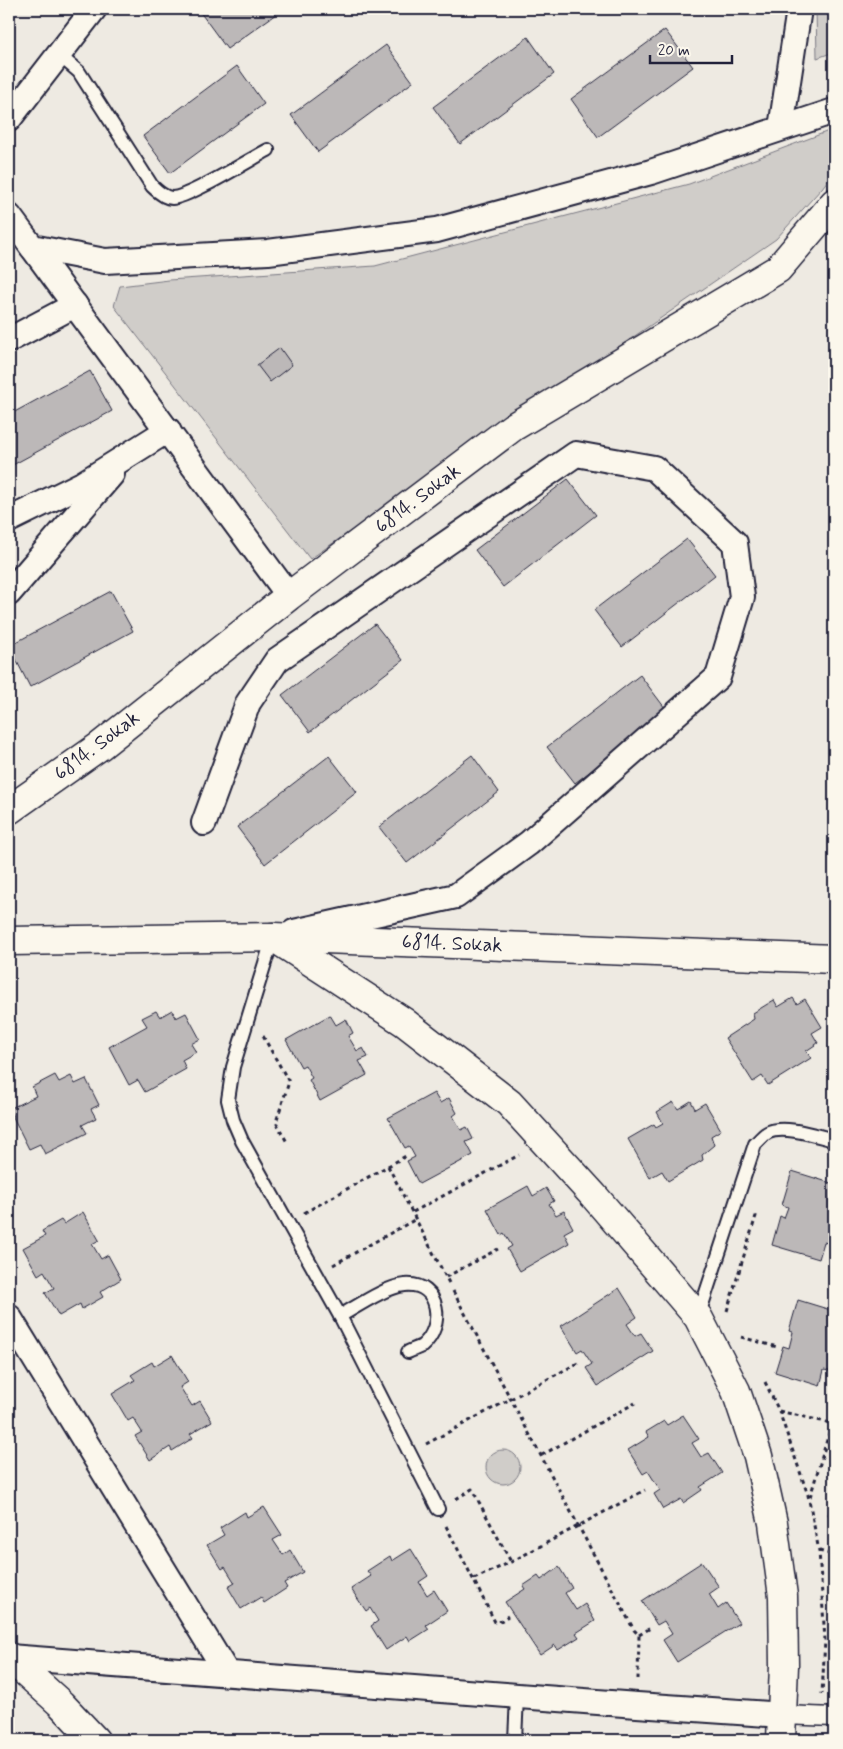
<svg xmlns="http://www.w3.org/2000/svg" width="843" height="1749" viewBox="0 0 843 1749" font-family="Mynerve,sans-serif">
<rect width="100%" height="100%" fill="#eeeae2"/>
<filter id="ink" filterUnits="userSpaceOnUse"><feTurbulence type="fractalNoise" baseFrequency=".02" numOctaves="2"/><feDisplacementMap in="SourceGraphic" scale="10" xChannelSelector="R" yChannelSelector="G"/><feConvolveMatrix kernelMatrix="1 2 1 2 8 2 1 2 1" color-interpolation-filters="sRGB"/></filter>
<g filter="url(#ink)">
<g fill="#d0cdc9" stroke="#797882">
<path d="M816,9h18v43l-17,6z"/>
<path d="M834,129v43l-12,16 -46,51 -466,320 -196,-253 6,-20 49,-6 206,-14 314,-82z"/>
<circle cx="503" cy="1467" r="17"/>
</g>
<g fill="#bcb8b8" stroke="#22223b">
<path d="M204,9h79l-56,40 -27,-37z"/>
<path d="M665,30l28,37 -95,70 -27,-38z"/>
<path d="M528,37l26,37 -94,70 -27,-37z"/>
<path d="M386,45l27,37 -95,70 -27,-37z"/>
<path d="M237,66l27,38 -94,69 -27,-37z"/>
<path d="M280,348l12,17 -22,17 -13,-17z"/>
<path d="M90,371l22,40 -103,56v-52z"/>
<path d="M568,479l28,36 -93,72 -28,-37z"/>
<path d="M687,539l28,36 -93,72 -28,-37z"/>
<path d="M111,591l22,40 -103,56 -21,-41z"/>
<path d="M375,624l28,36 -93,72 -28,-37z"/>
<path d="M640,675l28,37 -93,71 -28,-36z"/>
<path d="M472,755l27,37 -92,71 -28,-36z"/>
<path d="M329,756l28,36 -92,72 -28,-37z"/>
<path d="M793,998l4,6 8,-5 17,28 -10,6 6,10 -12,8 5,7 -43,27 -6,-9 -9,6 -28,-44 29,-19 -1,-6 21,-13 4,7z"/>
<path d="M172,1010l4,8 10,-5 14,26 -9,5 5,8 -14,8 4,9 -41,23 -7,-12 -9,5 -20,-38 38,-21 -5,-8 14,-7 4,6z"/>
<path d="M330,1015l6,10 10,-6 7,14 -5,3 9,15 6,-3 5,9 -9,4 8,14 -47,26 -11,-21 3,-2 -7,-13 -4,2 -15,-27z"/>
<path d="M55,1075l4,7 12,-6 4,8 11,-5 13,26 -8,4 5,9 -14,7 5,8 -42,21 -5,-10 -11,5 -20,-40 27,-13 -4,-9z"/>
<path d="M434,1093l6,10 9,-5 8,15 -4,3 8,14 6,-3 6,12 -7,3 7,13 -54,29 -12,-23 8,-4 -6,-11 -4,2 -17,-30z"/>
<path d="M691,1101l4,8 10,-6 16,27 -10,6 3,9 -12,10 1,5 -35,21 -6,-10 -12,7 -22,-39 26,-15 2,3 7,-4 -6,-11 16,-10 5,7z"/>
<path d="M792,1171l42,13 -3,15 3,1v28l-4,16 -6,-2 -5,17 -47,-14 8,-29 4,2 4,-11 -6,-2z"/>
<path d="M528,1186l5,10 13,-8 8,13 -5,3 7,11 8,-4 9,17 -9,5 5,10 -49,28 -13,-22 5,-3 -8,-13 -3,2 -14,-26z"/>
<path d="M83,1212l16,28 -7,4 9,15 7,-4 13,24 -21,13 3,5 -21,12 -2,-5 -21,12 -14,-23 9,-5 -10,-17 -6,4 -15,-27 22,-12 -3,-5 19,-11 3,4z"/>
<path d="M619,1288l18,29 -10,7 8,12 6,-3 12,18 -55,35 -12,-18 6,-4 -10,-15 -5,3 -16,-26z"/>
<path d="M798,1300l36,11v61l-10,-2 -4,16 -45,-14 8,-26 6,2 4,-16 -4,-1z"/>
<path d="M172,1355l16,27 -8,5 12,19 8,-5 12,20 -22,13 3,4 -21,13 -2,-4 -20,13 -15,-24 7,-4 -9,-14 -5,3 -16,-27 23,-14 -4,-5 21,-13 2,4z"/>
<path d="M683,1415l16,24 -7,4 9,14 8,-4 13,20 -22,14 2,3 -19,13 -2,-4 -18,10 -9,-15 6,-4 -12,-19 -5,3 -15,-24 21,-13 -3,-5 18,-11 3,4z"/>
<path d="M834,1495v22l-6,-2z"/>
<path d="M264,1507l18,28 -9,5 10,15 7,-5 13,22 -19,11 3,5 -23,15 -3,-6 -20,12 -13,-22 7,-4 -10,-16 -3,2 -15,-24 17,-10 -4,-7 25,-16 2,5z"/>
<path d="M411,1549l17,27 -9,6 8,13 7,-5 13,21 -21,14 3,4 -19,12 -3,-5 -21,14 -15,-24 7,-5 -8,-13 -4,3 -15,-22 20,-13 -4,-5 23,-15 2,5z"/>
<path d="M702,1562l17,25 -10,7 9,15 8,-6 13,20 -62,39 -14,-22 9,-6 -8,-13 -7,4 -15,-24z"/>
<path d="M559,1567l13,21 -7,5 11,17 9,-6 10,17 -19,12 3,4 -21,13 -3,-5 -15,10 -35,-53 20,-13 -2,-3 15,-10 3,4z"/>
</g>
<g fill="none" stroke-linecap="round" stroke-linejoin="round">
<g stroke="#22223b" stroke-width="16">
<g id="service">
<path d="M59,55l20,17 73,114c5,5 13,12 20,12 16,0 79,-39 96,-48"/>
<path d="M273,937l-40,130 -5,33 5,20 9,21 98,175 98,193"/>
<path d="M340,1316c18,-10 45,-29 65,-31 36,-3 40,42 17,61 -4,2 -10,4 -14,6"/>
<path d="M698,1317l57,-173c4,-3 7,-8 12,-11 15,-9 51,3 67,7"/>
<path d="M515,1740l2,-44"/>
</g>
</g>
<g stroke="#22223b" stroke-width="21">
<path id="pedestrian" d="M783,1715l51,2"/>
</g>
<g stroke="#22223b" stroke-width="28">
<g id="minor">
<path d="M9,119l85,-110"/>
<path d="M781,128l18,-119"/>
<path d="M9,216l23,31 73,14 163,-9 169,-22 214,-58 183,-61"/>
<path d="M32,247l257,349"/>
<path d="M9,340l66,-35"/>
<path d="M9,520l73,-36 86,-54"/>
<path d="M9,593l103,-119"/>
<path d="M204,823l44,-120 29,-43 299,-206 78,14 81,75 7,54 -24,80 -189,166 -73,53 -162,36"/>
<path d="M9,1317l218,356"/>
<path d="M9,1657l628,48 146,10"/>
</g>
</g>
<g stroke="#22223b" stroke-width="31">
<g id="tertiary">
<path d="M9,810l91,-64 189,-150 224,-169 265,-158 56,-66"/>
<path d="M273,937l131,85 105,81 85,93 104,121 38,74 22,65 15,67 10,73 1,69 -3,75"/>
<path d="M9,941l264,-4 561,22"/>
<path d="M9,1657l52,47 34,36"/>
</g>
</g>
<g stroke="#22223b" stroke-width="3" stroke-dasharray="4 4" stroke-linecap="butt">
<path d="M263,1036l26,46 -13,40 12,22"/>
<path d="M388,1166l62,119"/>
<path d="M413,1212l106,-57"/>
<path d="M304,1213l102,-57"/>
<path d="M333,1265l83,-46"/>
<path d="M446,1277l52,-28"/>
<path d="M453,1291l181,339 5,5 -1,44"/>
<path d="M727,1311l29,-95 -1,-4"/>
<path d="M741,1337l36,10"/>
<path d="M765,1382l14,29 29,84 11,56 6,89 -3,54"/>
<path d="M779,1411l55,13"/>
<path d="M426,1444l152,-81"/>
<path d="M542,1455l93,-52"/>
<path d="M810,1497l22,-74"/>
<path d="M456,1499l16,-10 39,73"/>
<path d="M446,1526l49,96h4l9,-6"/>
<path d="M819,1551l15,4"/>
<path d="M474,1579l37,-17 134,-72"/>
<path d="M639,1635l13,-8"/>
<path d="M49,1740l3,-7"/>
</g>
<use href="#service" stroke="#fbf7ec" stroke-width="12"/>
<use href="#pedestrian" stroke="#fbf7ec" stroke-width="18"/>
<use href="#minor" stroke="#fbf7ec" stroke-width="24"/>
<use href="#tertiary" stroke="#fbf7ec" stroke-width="28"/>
</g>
</g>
<g text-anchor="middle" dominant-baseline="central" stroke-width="4" stroke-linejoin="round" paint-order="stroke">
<g font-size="20" fill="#22223b" stroke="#fbf7ec">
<text transform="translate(418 499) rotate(-37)">6814. Sokak</text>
<text transform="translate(97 746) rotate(-37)">6814. Sokak</text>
<text transform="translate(452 944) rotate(2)">6814. Sokak</text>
</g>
</g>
<rect width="843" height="1749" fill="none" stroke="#fbf7ec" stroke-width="30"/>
<rect x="15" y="15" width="813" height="1719" fill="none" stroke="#22223b" stroke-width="2" filter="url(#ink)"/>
<path d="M650 55v8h82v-8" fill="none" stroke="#22223b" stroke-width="2.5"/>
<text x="658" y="55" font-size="15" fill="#22223b" stroke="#fbf7ec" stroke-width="4" paint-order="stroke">20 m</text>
</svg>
